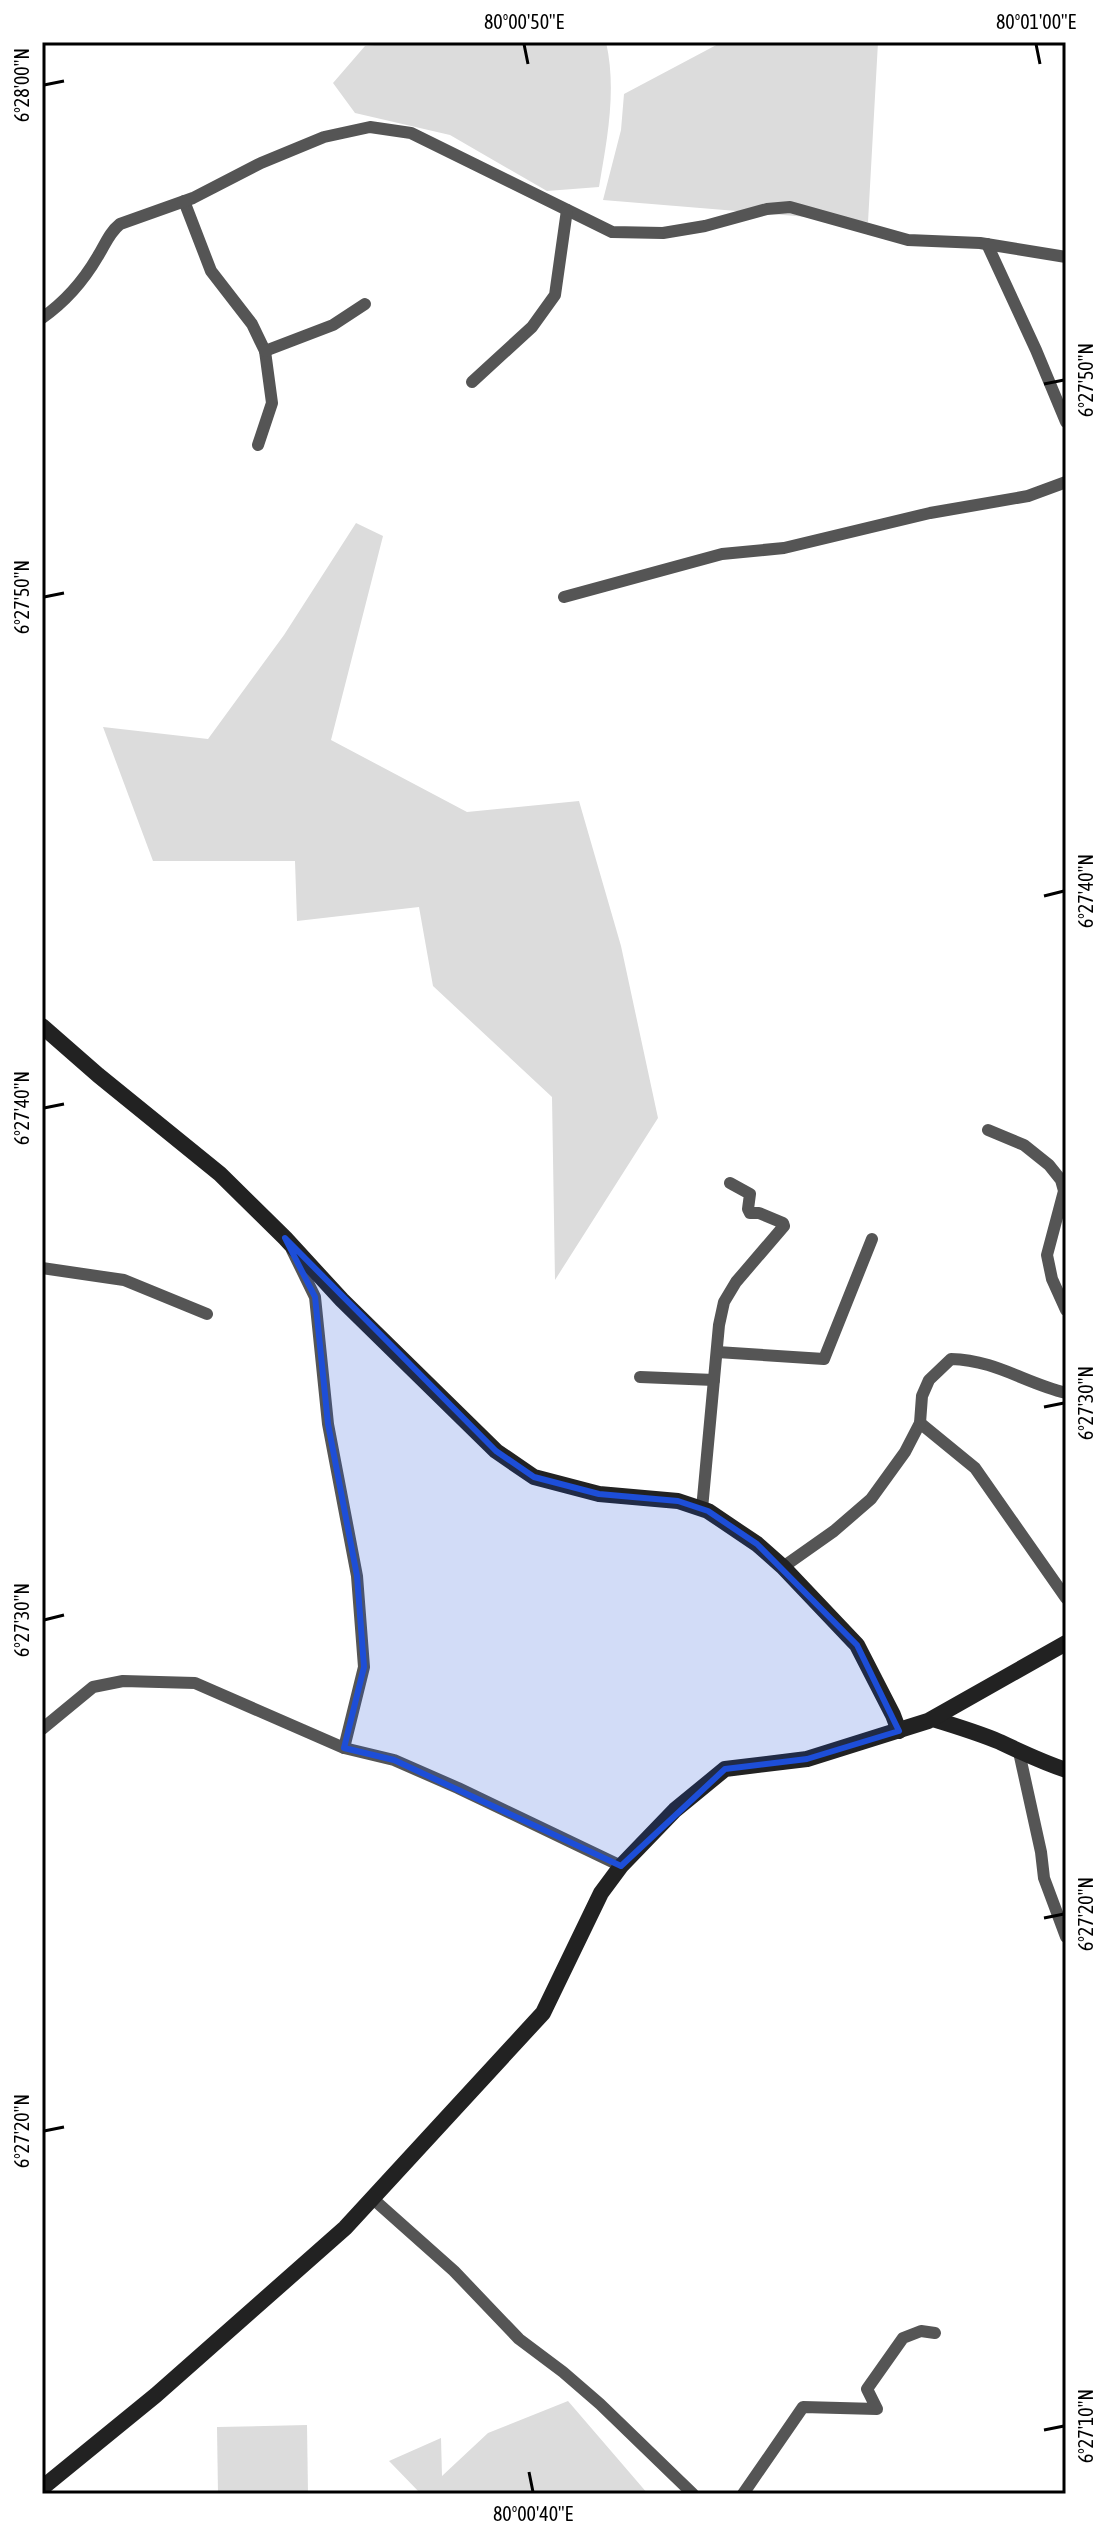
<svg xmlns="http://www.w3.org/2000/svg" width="1108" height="2536" viewBox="0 0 1108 2536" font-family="'Asap Condensed',sans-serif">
<rect width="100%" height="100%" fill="#fff"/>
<g fill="#dcdcdc">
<path d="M404,42h202c11,48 1,98 -7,145l-52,4 -97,-56 -95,-22 -22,-30 32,-37z"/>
<path d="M722,42h156l-10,180 -265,-22 18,-70 3,-36z"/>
<path d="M356,523l27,13 -52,204 136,72 112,-11 42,145 37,172 -103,162 -3,-183 -119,-111 -14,-79 -122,14 -2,-60h-142l-50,-134 105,12 76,-104z"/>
<path d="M568,2401l80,93h-227l-32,-33 52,-23 1,38 46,-43z"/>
<path d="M307,2425l1,69h-90l-1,-67z"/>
</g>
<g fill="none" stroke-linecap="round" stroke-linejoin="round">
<g stroke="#555" stroke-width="12">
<path d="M184,201l27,70 41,53 13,27 7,52 -14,42"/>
<path d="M987,244l49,106 30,72"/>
<path d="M42,318c23,-16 42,-38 56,-62 8,-13 11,-23 22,-32l73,-26 68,-35 63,-26 46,-10 41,6 201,99 51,1 42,-7 62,-17 23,-2 118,33 72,3 86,14"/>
<path d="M265,351l68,-26 32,-21"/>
<path d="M472,382l60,-55 23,-32 12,-85"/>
<path d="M564,597l158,-43 62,-6 146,-35 98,-17 38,-14"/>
<path d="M988,1130l36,15 25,20 12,15 3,11 -17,64 5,24 14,31"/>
<path d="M292,1250l23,47 13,127 29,152 7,91 -20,81"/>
<path d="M42,1268l82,12 83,34"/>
<path d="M717,1352l107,7 48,-120"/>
<path d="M640,1377l74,3"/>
<path d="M920,1423l55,45 91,130"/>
<path d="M702,1509l17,-184 5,-23 12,-20 48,-56 -1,-3 -24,-10h-9l-2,-4 2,-15 -20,-11"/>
<path d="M783,1567l51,-36 37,-32 34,-47 15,-29 2,-27 7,-16 22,-21c44,1 74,24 115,34"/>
<path d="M42,1729l51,-42 30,-6 72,2 149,65 50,12 64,28 163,78"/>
<path d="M1019,1752l22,100 3,26 22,59"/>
<path d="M372,2198l82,73 65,68 44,33 37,32 93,90"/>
<path d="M743,2494l60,-87 74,2 -10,-20 36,-51 18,-7 14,2"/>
</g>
<g stroke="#222" stroke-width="16">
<path d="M42,1026l56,49 122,99 65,64 57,62 154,151 38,26 65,17 79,7 30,10 49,33 26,23 74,78 36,70 6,16"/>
<path d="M933,1719c23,7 46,14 67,23 23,11 42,20 66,28"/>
<path d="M42,2488l114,-93 189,-167 198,-215 58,-120 20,-27 54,-56 50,-41 82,-10 121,-38 138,-78"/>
</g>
</g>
<path fill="#1d4ed8" fill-opacity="0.2" stroke="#1d4ed8" stroke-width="6" stroke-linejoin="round" d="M285,1238l211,213 38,26 65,17 79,7 30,10 49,33 100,101 42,86 -92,28 -82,10 -104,97 -227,-106 -50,-12 20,-81 -7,-91 -29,-152 -13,-127z"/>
<path fill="none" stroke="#000" stroke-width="3" d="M524,44l4,20M1036,44l4,20M44,85l20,-4M1044,384l20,-4M44,597l20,-4M1044,896l20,-5M44,1108l20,-4M1044,1407l20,-4M44,1620l20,-5M1044,1918l20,-4M44,2131l20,-4M1044,2430l20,-4M529,2472l4,20"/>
<rect width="1108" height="2536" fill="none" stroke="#ffffff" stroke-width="88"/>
<rect x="44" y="44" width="1020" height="2448" fill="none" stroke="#000" stroke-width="3"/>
<g font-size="20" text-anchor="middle" fill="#000">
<text x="524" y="29">80°00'50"E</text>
<text x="1036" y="29">80°01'00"E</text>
<text transform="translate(22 85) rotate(-90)" y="7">6°28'00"N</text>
<text transform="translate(1086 380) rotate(-90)" y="7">6°27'50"N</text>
<text transform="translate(22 597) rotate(-90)" y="7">6°27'50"N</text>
<text transform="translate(1086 891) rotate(-90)" y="7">6°27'40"N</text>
<text transform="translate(22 1108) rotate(-90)" y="7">6°27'40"N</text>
<text transform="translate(1086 1403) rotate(-90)" y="7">6°27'30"N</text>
<text transform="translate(22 1620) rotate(-90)" y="7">6°27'30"N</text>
<text transform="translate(1086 1914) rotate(-90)" y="7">6°27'20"N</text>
<text transform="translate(22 2131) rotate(-90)" y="7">6°27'20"N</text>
<text transform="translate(1086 2426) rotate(-90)" y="7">6°27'10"N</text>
<text x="533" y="2521">80°00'40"E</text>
</g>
</svg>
